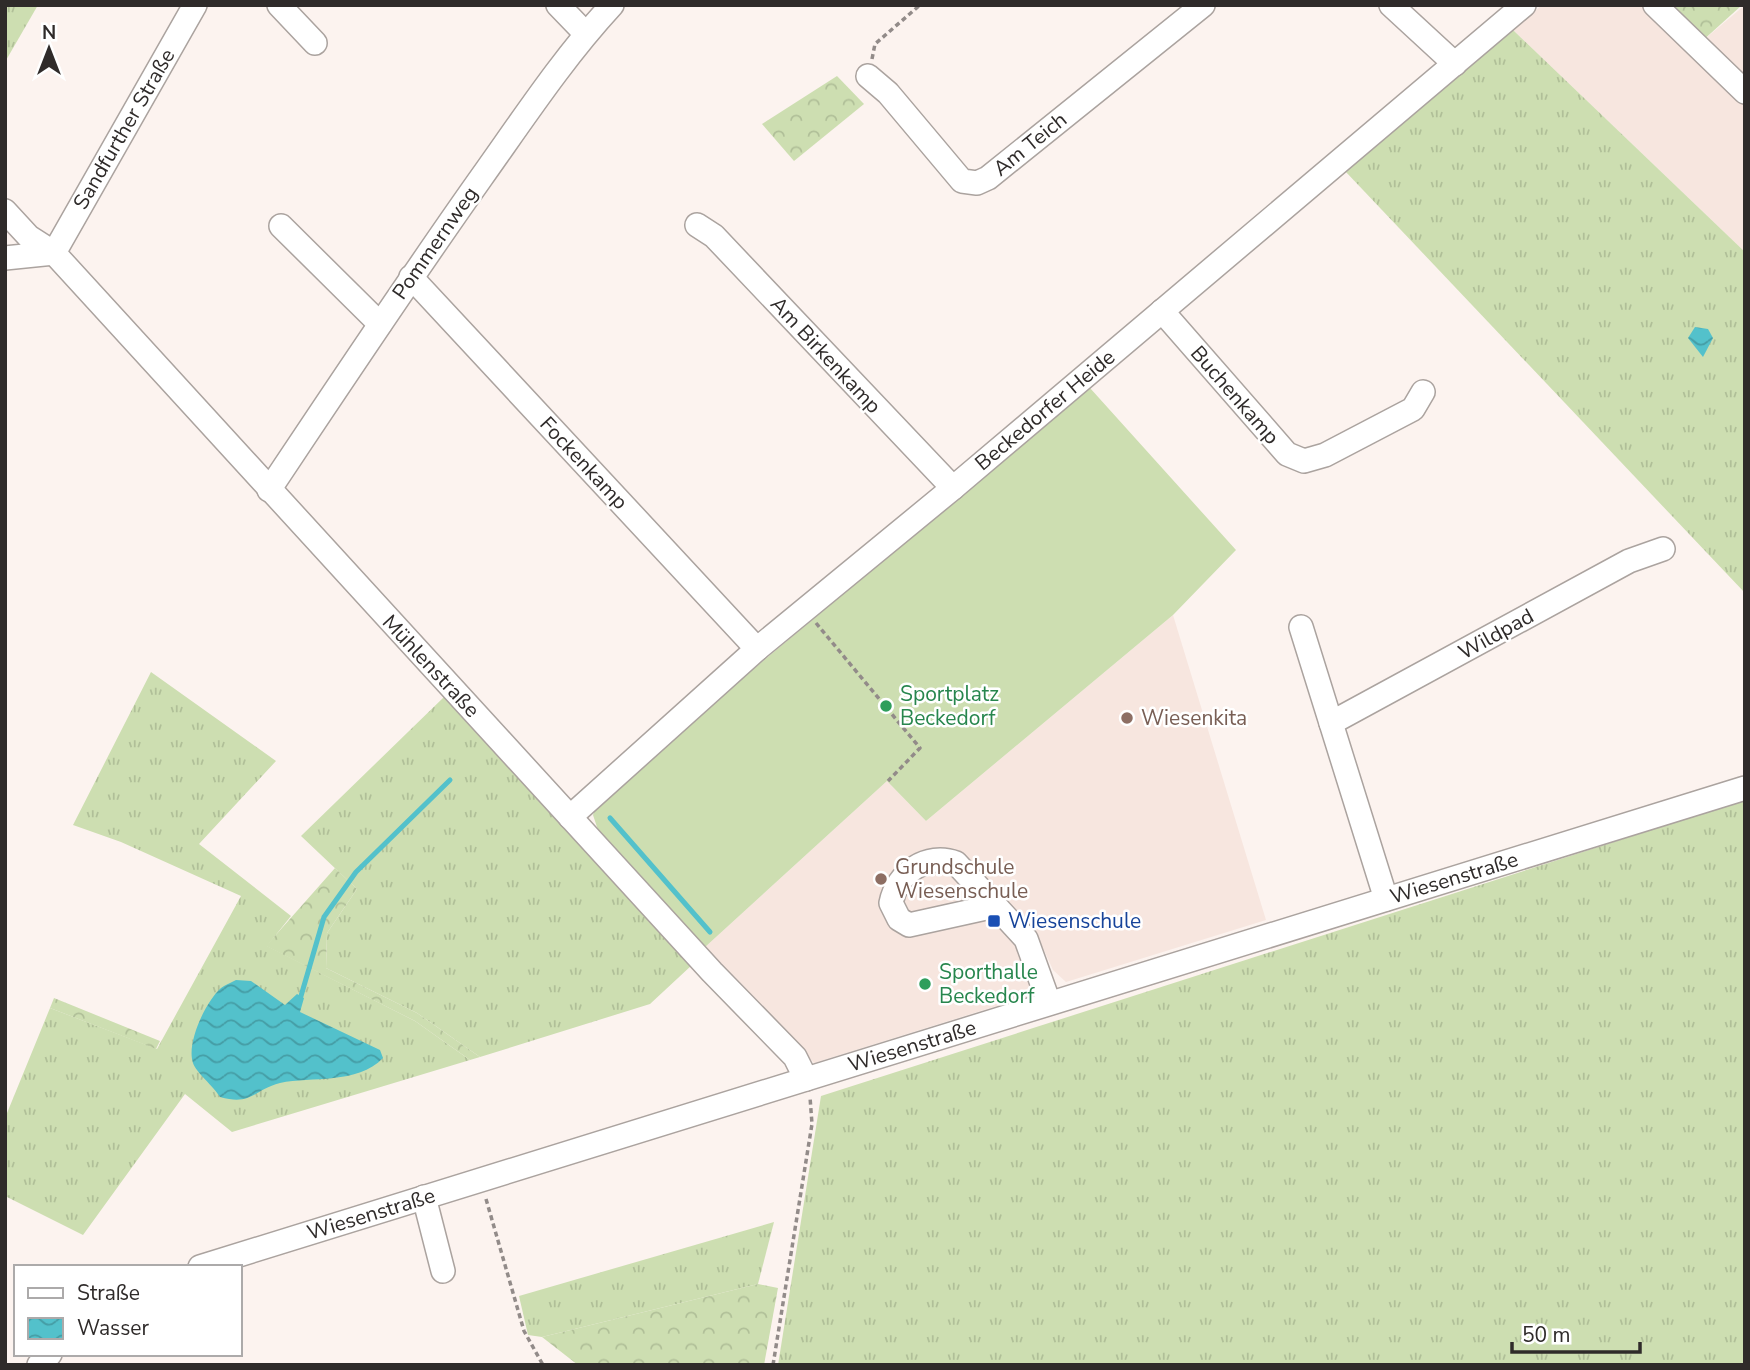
<svg xmlns="http://www.w3.org/2000/svg" width="1750" height="1370" viewBox="0 0 1750 1370" font-family="'Nunito Sans',sans-serif">
<defs>
<pattern id="grass-tufts" width="24" height="20" patternUnits="userSpaceOnUse" patternTransform="scale(1.75)"><rect width="24" height="20" fill="#cddeb1"/><path d="M3 7l-1-3M5 7V3M7 7l1-3M15 17l-1-3M17 17v-4M19 17l1-3" fill="none" stroke="#b0bf98"/></pattern>
<pattern id="forest-crowns" width="20" height="18" patternUnits="userSpaceOnUse" patternTransform="scale(1.75)"><rect width="20" height="18" fill="#cddeb1"/><path d="M2 6a3 3 0 1 1 6 0M12 15a3 3 0 1 1 6 0" fill="none" stroke="#b0bf98"/></pattern>
<pattern id="water-waves" width="16" height="10" patternUnits="userSpaceOnUse" patternTransform="scale(1.75)"><rect width="16" height="10" fill="#53c1cb"/><path d="M0 5q4-4 8 0t8 0" fill="none" stroke="#459da5"/></pattern>
</defs>
<rect width="100%" height="100%" fill="#fcf3ef"/>
<g fill="#f7e6df">
<path d="M1542,5h119l39,38 45,-38v247l-232,-222z"/>
<path d="M1173,615l93,305 -200,62 -13,-12 -15,-33 -16,8 13,49 -221,69 -110,-115 183,-167 39,40z"/>
</g>
<g fill="url(#grass-tufts)">
<path d="M5,5h33l-33,57z"/>
<path d="M1513,30l232,222v341l-400,-422z"/>
<path d="M151,672l125,89 -77,83 92,72 -24,30 148,75 55,39 -238,72 -47,-38 -102,141 -78,-39v-78l45,-110 107,41 84,-153 -120,-54 -48,-17z"/>
<path d="M444,697l248,268 -42,39 -170,53 -63,-44 -91,-45 1,-35 30,-44 -56,-53z"/>
<path d="M1745,800v565h-967l43,-269z"/>
<path d="M774,1222l-16,62 -216,53 -14,-2 -9,-39z"/>
</g>
<g fill="url(#forest-crowns)">
<path d="M1661,5h81l-42,38z"/>
<path d="M837,76l27,28 -70,57 -32,-37z"/>
<path d="M335,868l22,21 -30,44 -1,35 91,45 63,44 -10,3 -55,-39 -149,-75z"/>
<path d="M54,998l106,43 -4,8 -106,-41z"/>
<path d="M758,1284l20,4 -14,77h-186l-36,-28z"/>
</g>
<path fill="#cddeb1" d="M1090,388l146,162 -63,65 -247,206 -39,-40 -183,167 -106,-118 -5,-15 7,-18z"/>
<g fill="url(#water-waves)">
<path d="M1695,327l13,2 5,9 -10,19 -15,-19z"/>
<path d="M236,980l15,1 34,24 12,-11 7,4 -4,14 80,38 3,8c-26,27 -71,18 -103,25 -27,7 -28,23 -60,14 -6,-10 -25,-26 -27,-34 -7,-20 13,-62 28,-75 4,-3 11,-6 15,-8z"/>
</g>
<g fill="none" stroke-linecap="round" stroke-linejoin="round">
<g stroke="#53c1cb" stroke-width="5">
<path d="M610,818l100,114"/>
<path d="M301,996l23,-79 32,-45 94,-92"/>
</g>
<g stroke="#aba39f" stroke-width="26">
<g id="minor">
<path d="M279,5l36,38"/>
<path d="M558,5l28,29"/>
<path d="M1391,5l64,59"/>
<path d="M1655,5l90,87"/>
<path d="M868,76l20,17 74,88 15,2 11,-5 215,-173"/>
<path d="M5,211l24,26 25,16 658,719 83,85 11,22"/>
<path d="M697,225l17,11 239,252"/>
<path d="M281,226l99,98"/>
<path d="M54,253l141,-248"/>
<path d="M5,258l49,-5"/>
<path d="M411,277l346,372"/>
<path d="M1162,311l125,143 17,7 21,-6 88,-46 10,-17"/>
<path d="M269,490c70,-105 139,-209 212,-312 42,-59 82,-120 131,-173"/>
<path d="M1301,627l85,272"/>
<path d="M1331,723l298,-162 34,-12"/>
<path d="M570,817l187,-168 196,-161 571,-483"/>
<path d="M995,906l-86,19 -10,-6 -8,-16c6,-30 36,-51 65,-40l70,76 23,64"/>
<path d="M424,1197l19,74"/>
<path d="M200,1267l1545,-479"/>
<path d="M39,1365l11,-11"/>
</g>
</g>
<g stroke="#928b89" stroke-width="3.5" stroke-dasharray="5 3.5" stroke-linecap="butt">
<path d="M872,59l3,-15 45,-39"/>
<path d="M816,623l104,125 -32,33"/>
<path d="M486,1199l38,132 19,34"/>
<path d="M773,1365l39,-241 -2,-27"/>
</g>
<use href="#minor" stroke="#fff" stroke-width="23"/>
</g>
<g fill="#2e9e5b" stroke="#fff" stroke-width="2.5">
<circle cx="886" cy="706" r="7"/>
<circle cx="925" cy="984" r="7"/>
</g>
<g fill="#8d6e63" stroke="#fff" stroke-width="2.5">
<circle cx="1127" cy="718" r="7"/>
<circle cx="881" cy="879" r="7"/>
</g>
<rect fill="#1a4fb4" stroke="#fff" stroke-width="2.5" x="987" y="914" width="14" height="14" rx="3.5"/>
<g text-anchor="middle" dominant-baseline="central" stroke-width="5" stroke-linejoin="round" paint-order="stroke">
<g font-size="21" fill="#2f2b2a" stroke="#fff">
<text transform="translate(124 129) rotate(-60)">Sandfurther Straße</text>
<text transform="translate(1030 144) rotate(-39)">Am Teich</text>
<text transform="translate(435 243) rotate(-55)">Pommernweg</text>
<text transform="translate(826 355) rotate(47)">Am Birkenkamp</text>
<text transform="translate(1235 395) rotate(49)">Buchenkamp</text>
<text transform="translate(1045 410) rotate(-40)">Beckedorfer Heide</text>
<text transform="translate(584 463) rotate(47)">Fockenkamp</text>
<text transform="translate(1496 634) rotate(-29)">Wildpad</text>
<text transform="translate(431 666) rotate(47)">Mühlenstraße</text>
<text transform="translate(1454 878) rotate(-17)">Wiesenstraße</text>
<text transform="translate(912 1046) rotate(-17)">Wiesenstraße</text>
<text transform="translate(371 1214) rotate(-17)">Wiesenstraße</text>
</g>
<g font-size="21" fill="#27864d" stroke="#fff" text-anchor="start">
<text x="900" y="694">Sportplatz<tspan x="900" dy="24">Beckedorf</tspan></text>
<text x="939" y="972">Sporthalle<tspan x="939" dy="24">Beckedorf</tspan></text>
</g>
<g font-size="21" fill="#785e54" stroke="#fff" text-anchor="start">
<text x="1141" y="718">Wiesenkita</text>
<text x="895" y="867">Grundschule<tspan x="895" dy="24">Wiesenschule</tspan></text>
</g>
<g font-size="21" fill="#164399" stroke="#fff" text-anchor="start">
<text x="1008" y="921">Wiesenschule</text>
</g>
</g>
<rect width="1750" height="1370" fill="none" stroke="#2f2b2a" stroke-width="14"/>
<rect x="14" y="1265" width="228" height="91" fill="#ffffff" stroke="#acaaaa" stroke-width="2"/>
<rect x="28" y="1288" width="35" height="10" fill="#ffffff" stroke="#acaaaa" stroke-width="2"/>
<text x="77" y="1300" font-size="21" fill="#2f2b2a">Straße</text>
<rect x="28" y="1318" width="35" height="21" fill="url(#water-waves)" stroke="#acaaaa" stroke-width="2"/>
<text x="77" y="1335" font-size="21" fill="#2f2b2a">Wasser</text>
<g transform="translate(49 49)" stroke="#ffffff" stroke-width="5" paint-order="stroke">
<path d="M0-5L12 26L0 18L-12 26Z" fill="#2f2b2a"/>
<text y="-10" font-size="19" font-weight="bold" text-anchor="middle" fill="#2f2b2a">N</text>
</g>
<path d="M1512 1342v10h128v-10" fill="none" stroke="#2f2b2a" stroke-width="3.5"/>
<text x="1522" y="1342" font-size="21" fill="#2f2b2a" stroke="#ffffff" stroke-width="5" paint-order="stroke">50 m</text>
</svg>
